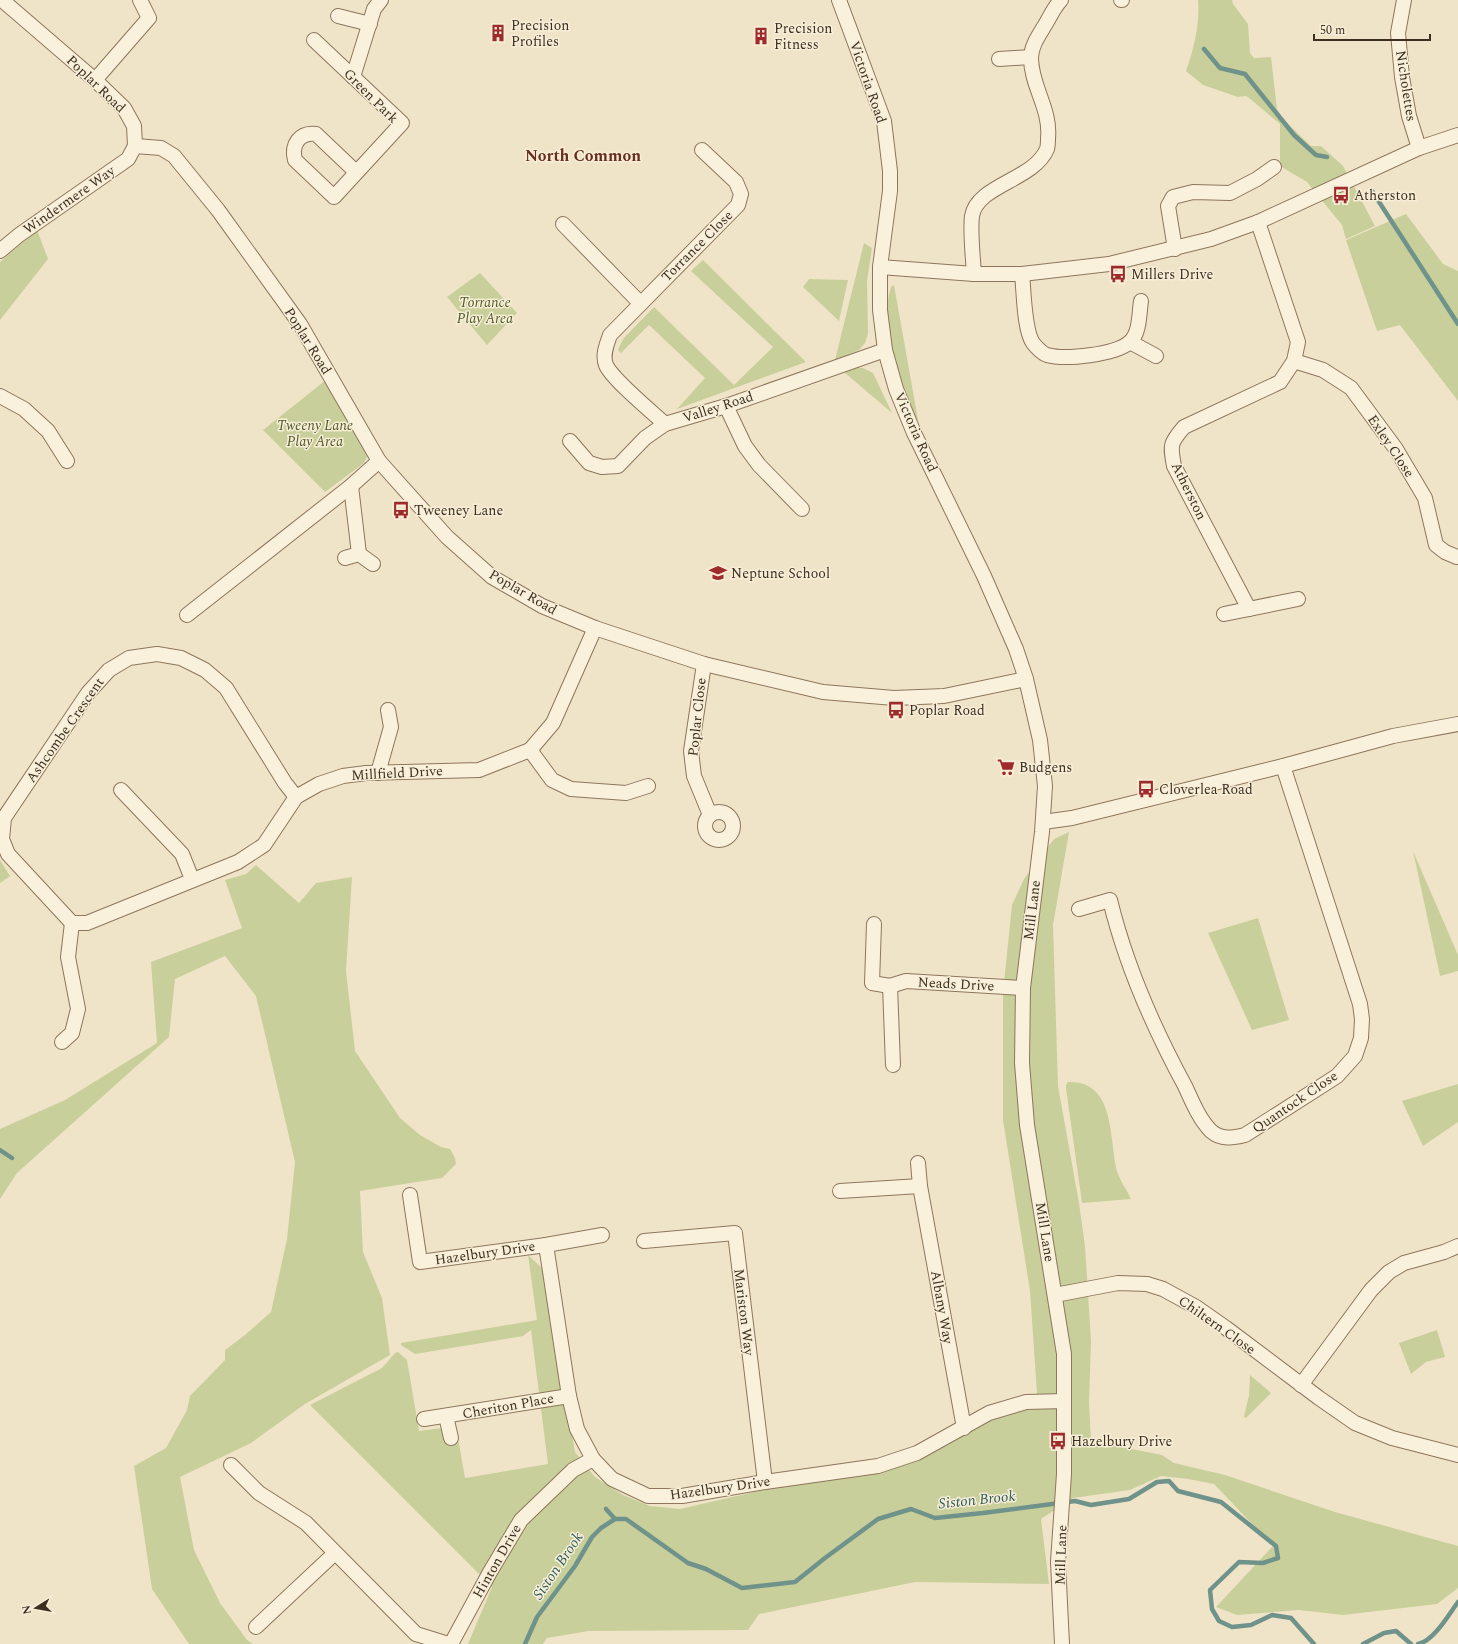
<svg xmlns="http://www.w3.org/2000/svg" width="1458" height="1644" viewBox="0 0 1458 1644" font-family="Spectral,serif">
<rect width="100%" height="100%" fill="#f0e4c8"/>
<g fill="#c9cf9b">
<path d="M1198,0h34l1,4 15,20 2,29 4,5 17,-1 6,52 6,10 28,27h10l22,20 32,60 -29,13 -4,-14 -35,-43 -27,-16v-42l-31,-26 -3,-2 -8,1 -35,-12 -17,-14c8,-23 14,-46 12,-71z"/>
<path d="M1406,214l37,50 15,7v130l-58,-76 -23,6 -31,-91z"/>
<path d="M37,230l11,29 -48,61v-58z"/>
<path d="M864,243l8,5 -5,33 1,53 -3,9 -6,7 -24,10z"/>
<path d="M703,260l103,102 -129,47 28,-31 -56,-53 -28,28 -3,-3 5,-11 31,-32 80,78 39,-38 -82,-76z"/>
<path d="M480,273l37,40 -30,32 -40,-48z"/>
<path d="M809,279l39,1 -9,41 -36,-34z"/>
<path d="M894,285l24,135 -2,2c-14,-36 -38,-97 -25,-135z"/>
<path d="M855,367l8,1 10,5 19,40 -48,-41z"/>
<path d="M326,380l40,72 1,5 -3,6 -39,29 -62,-62z"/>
<path d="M1069,832l-16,93 5,161 21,117 6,43 6,95 -2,62 2,38 71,14 12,8 51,12 110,37 123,34v42l-21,16 -94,11 -44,-5 -62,5 -21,-8 57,-61 -59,-62 -26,-5 -27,-3 -31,14 -57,8 -32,21 8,65 -134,-2 -156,32 -11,16 -159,1 -42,7 -4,6h-75l24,-57 -182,-182 72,-37 13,-15 3,-1 9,8 12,71 22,-3 3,12 14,-2 7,40 83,-14 -17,-134 -8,6 -108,18 -14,-9v-2l136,-23 -9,-65 16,15 31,182 20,25 28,18 27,11 30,3 87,-20 153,-30 72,-40 36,-10 10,-1 -8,-117 -27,-171v-128l9,-87 12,-26 30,-40z"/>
<path d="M1413,851l45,104v16l-18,5z"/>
<path d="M0,860l10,16 -10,7z"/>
<path d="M256,865l43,38 17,-20 36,-6 -6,94 9,80 45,67 20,17 21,12 9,2 5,9 1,6 -14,14 -82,13 3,61 19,46 8,57 -85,49 -54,39 -71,34 14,73 26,53 27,37 6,4h-64l-37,-55 -18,-123 32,-18 21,-38 3,-14 35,-36v-10l20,-15 26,-23 16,-73 8,-77 -39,-166 -31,-40 -50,23 -6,58 -152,136 -17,26v-70l65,-29 92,-57 -6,-81 91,-34 -17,-48 21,-6z"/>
<path d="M1258,918l31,102 -37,10 -44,-97z"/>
<path d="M1068,1082c48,-2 41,58 49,89 3,10 10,19 14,28l-49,4 -16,-115v-3z"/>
<path d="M1458,1084v38l-35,24 -21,-45z"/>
<path d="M1437,1330l8,27 -19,5 -15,12 -12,-31z"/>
<path d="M1250,1375l21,18 -25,25 -2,-1 5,-22z"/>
</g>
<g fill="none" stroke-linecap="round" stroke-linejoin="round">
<g stroke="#6f938a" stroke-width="4.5">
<path d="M1204,49l16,19 25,6 49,61 22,20 11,2"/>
<path d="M1372,191l86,133"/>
<path d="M0,1150l12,8"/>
<path d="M606,1509l9,10"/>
<path d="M525,1644l12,-27 38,-51 17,-29 9,-9 14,-9h11l62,44 18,6 36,19 53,-6 30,-24 53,-39 33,-10 24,9 48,-5 92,-12 16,4 38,-6 28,-17 12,-1 9,10 43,11 55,44 2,12 -15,5 -24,-1 -29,28 2,19 7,12 13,6 19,-2 21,-10 19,3 23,26"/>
<path d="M1363,1644l21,-11 12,-2 15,13"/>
<path d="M1418,1644c16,-3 31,-30 40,-42"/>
</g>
<g stroke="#8d765c" stroke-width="16">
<g id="minor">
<path d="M2,0l93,80 29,28 10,18 1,20"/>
<path d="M839,0l45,121 6,50v20l-10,76v43l5,40 11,39 18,44 70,143 32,73 10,30 14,61 5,46 -3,46 -19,156 -1,75 5,62 37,229v120l-6,88 4,82"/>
<path d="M1121,0h1"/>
<path d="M1404,0l-6,33 4,44 7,39 10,32"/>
<path d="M338,16l32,8"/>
<path d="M314,40l88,83 -68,74 -39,-37c-4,-15 4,-28 21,-26l40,38"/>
<path d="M999,59l32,-2"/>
<path d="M353,77l21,-68 7,-9"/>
<path d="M95,80l54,-62 -9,-18"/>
<path d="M135,146l26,2 13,8 44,54 82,114 79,137 68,76 45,40 50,29 53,22 109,36 119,28 71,6 50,-2 82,-17"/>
<path d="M563,224l77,79"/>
<path d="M1175,249l-7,-43 5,-9 20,-5 37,1 27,-14 17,-12"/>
<path d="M0,251l19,-16 109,-76 7,-13"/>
<path d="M880,267l94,7h48l87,-10 102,-25 47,-17 161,-74 39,-13"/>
<path d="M974,274c-1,-17 -4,-42 -2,-58 5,-31 62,-36 75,-67 1,-3 1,-8 1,-11 3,-29 -17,-52 -17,-80 0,-12 8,-23 14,-33 5,-8 9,-18 16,-25"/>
<path d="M1022,274c2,18 2,56 11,69 3,4 10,11 14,12 18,5 68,0 83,-13 10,-9 9,-28 11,-41"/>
<path d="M1130,342l26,14"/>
<path d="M1294,361l29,9 28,18 45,61 29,49 11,47 9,7 12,5"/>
<path d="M0,396l24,13 24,22 19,30"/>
<path d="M726,406l19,40 14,19 43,44"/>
<path d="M665,424c-13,-12 -53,-45 -59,-59 -4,-10 1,-21 4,-30l128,-130 3,-11 -5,-12 -34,-32"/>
<path d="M570,441l19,22 13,4 16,-1 27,-28 20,-14 61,-18 159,-56"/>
<path d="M351,486l8,68"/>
<path d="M345,558l14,-4 14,10"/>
<path d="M1249,609l-75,-143c-4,-21 -4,-23 10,-39l96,-45 14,-21 4,-19 -40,-120"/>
<path d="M1224,614l74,-15"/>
<path d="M187,615l164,-129 28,-25"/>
<path d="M704,664l-13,87 3,25 16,39"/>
<path d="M530,750l22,30 19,9 55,4 22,-7"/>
<path d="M378,773l13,-46 -3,-17"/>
<path d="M121,790l61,64 10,25"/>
<circle cx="719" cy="826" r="14"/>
<path d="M1043,822l29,-4 211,-52 110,-30 65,-12"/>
<path d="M1079,909l31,-9c16,66 43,127 75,186 7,15 14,33 26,45 10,9 22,7 34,4l92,-59 18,-20 6,-18 1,-19 -2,-15 -77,-238"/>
<path d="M72,923h15l151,-61 26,-17 32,-48 23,-13 24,-8 23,-3 113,-3 51,-20 23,-27 42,-95"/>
<path d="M72,923l-64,-69 -6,-15 2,-21 84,-125 21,-23 20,-12 28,-4 24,4 24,12 21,18 59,95 11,14"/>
<path d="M874,924l-2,59 18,3"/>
<path d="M62,1042l10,-9 6,-24 -10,-52 4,-34"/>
<path d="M893,1065l-3,-79 16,-5 117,7"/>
<path d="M918,1163l2,23 44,242"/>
<path d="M840,1191l80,-5"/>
<path d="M410,1195l10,67 126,-17 23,151 8,33 16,30 19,20 36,17h34l83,-14 113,-16 39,-13 72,-40 37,-11 38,-1"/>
<path d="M644,1241l91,-8 30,249"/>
<path d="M546,1245l56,-10"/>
<path d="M1055,1295l63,-12 29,1 16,5 33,18 30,21 93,70 36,25 37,15 66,17"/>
<path d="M1301,1385l70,-95 18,-18 15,-9 40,-11 14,-6"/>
<path d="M446,1416l5,22"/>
<path d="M424,1419l145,-23"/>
<path d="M231,1465l28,28 47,30 110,111 32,10"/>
<path d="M256,1627l79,-74"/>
<path d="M451,1644l39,-72 31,-52 52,-50 20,-11"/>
</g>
</g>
<use href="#minor" stroke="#faf1dc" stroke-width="14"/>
</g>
<defs>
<g id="building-bare" transform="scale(1.38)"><path d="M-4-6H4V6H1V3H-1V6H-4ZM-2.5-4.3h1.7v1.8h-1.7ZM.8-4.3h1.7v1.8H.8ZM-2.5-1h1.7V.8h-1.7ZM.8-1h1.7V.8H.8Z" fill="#9e2a2b" stroke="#f7eed8" stroke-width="2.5" paint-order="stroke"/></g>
<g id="bus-bare" transform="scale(1.38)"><path d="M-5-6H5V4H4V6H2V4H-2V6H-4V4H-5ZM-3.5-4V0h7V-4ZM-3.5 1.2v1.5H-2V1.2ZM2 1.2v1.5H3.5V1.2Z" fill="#9e2a2b" stroke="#f7eed8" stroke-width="2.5" paint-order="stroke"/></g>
<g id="school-bare" transform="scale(1.38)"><path d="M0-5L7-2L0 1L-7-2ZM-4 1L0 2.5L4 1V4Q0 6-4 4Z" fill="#9e2a2b" stroke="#f7eed8" stroke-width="2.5" paint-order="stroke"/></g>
<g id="supermarket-bare" transform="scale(1.38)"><path d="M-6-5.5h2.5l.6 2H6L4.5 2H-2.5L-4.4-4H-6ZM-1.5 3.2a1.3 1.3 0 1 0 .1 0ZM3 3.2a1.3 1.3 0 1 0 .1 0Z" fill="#9e2a2b" stroke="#f7eed8" stroke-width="2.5" paint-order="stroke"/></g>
</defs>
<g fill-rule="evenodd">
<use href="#building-bare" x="498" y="33"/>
<use href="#building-bare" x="761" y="36"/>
<use href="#bus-bare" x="1341" y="195"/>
<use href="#bus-bare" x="1118" y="274"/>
<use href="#bus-bare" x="401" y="510"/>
<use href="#school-bare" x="718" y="573"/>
<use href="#bus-bare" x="896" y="710"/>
<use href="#supermarket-bare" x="1006" y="767"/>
<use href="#bus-bare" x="1146" y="789"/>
<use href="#bus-bare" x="1058" y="1441"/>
</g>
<g text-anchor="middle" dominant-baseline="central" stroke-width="3" stroke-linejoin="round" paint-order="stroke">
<g font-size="14" fill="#3d2e20" stroke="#f7eed8" text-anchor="start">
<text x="511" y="25">Precision<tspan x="511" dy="16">Profiles</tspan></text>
<text x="774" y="28">Precision<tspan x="774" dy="16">Fitness</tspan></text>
<text x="1354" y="195">Atherston</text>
<text x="1131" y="274">Millers Drive</text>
<text x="414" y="510">Tweeney Lane</text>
<text x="731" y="573">Neptune School</text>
<text x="909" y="710">Poplar Road</text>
<text x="1019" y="767">Budgens</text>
<text x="1159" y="789">Cloverlea Road</text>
<text x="1071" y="1441">Hazelbury Drive</text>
</g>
<g font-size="14" fill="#3d2e20" stroke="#f7eed8">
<text transform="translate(868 82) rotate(71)">Victoria Road</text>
<text transform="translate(96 84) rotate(44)">Poplar Road</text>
<text transform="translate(1406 86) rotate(81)">Nicholettes</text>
<text transform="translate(371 96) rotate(45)">Green Park</text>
<text transform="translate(69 200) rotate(-35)">Windermere Way</text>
<text transform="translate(697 246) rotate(-45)">Torrance Close</text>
<text transform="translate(308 341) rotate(58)">Poplar Road</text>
<text transform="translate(718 407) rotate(-18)">Valley Road</text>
<text transform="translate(916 432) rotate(66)">Victoria Road</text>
<text transform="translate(1391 446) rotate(56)">Exley Close</text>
<text transform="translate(1189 491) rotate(64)">Atherston</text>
<text transform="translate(523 592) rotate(30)">Poplar Road</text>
<text transform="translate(697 717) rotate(-84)">Poplar Close</text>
<text transform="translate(65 730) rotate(-55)">Ashcombe Crescent</text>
<text transform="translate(397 773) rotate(-3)">Millfield Drive</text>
<text transform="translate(1032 910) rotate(-83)">Mill Lane</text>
<text transform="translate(956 984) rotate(3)">Neads Drive</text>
<text transform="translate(1295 1102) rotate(-34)">Quantock Close</text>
<text transform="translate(1045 1232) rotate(81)">Mill Lane</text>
<text transform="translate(485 1253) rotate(-8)">Hazelbury Drive</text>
<text transform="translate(942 1307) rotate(80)">Albany Way</text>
<text transform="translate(744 1312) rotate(83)">Mariston Way</text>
<text transform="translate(1217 1325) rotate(35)">Chiltern Close</text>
<text transform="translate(508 1406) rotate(-10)">Cheriton Place</text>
<text transform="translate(720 1488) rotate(-8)">Hazelbury Drive</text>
<text transform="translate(1061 1555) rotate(-88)">Mill Lane</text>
<text transform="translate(497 1561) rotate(-60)">Hinton Drive</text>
</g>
<g font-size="14" font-style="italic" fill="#4d5a26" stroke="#f7eed8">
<text x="485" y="302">Torrance<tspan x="485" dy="16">Play Area</tspan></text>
<text x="315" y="425">Tweeny Lane<tspan x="315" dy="16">Play Area</tspan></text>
</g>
<g font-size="15" font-style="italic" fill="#2f5d5a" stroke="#f7eed8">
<text transform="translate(977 1500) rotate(-6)">Siston Brook</text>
<text transform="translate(558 1566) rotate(-56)">Siston Brook</text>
</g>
<g font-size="16" font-weight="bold" fill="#6b2e1e" stroke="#f7eed8">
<text x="583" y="156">North Common</text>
</g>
</g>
<g transform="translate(36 1608) rotate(259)" stroke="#f7eed8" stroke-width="3" paint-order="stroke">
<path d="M0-3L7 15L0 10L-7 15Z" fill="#3d2e20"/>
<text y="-6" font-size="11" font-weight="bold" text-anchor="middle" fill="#3d2e20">N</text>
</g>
<path d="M1314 34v6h116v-6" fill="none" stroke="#3d2e20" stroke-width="2"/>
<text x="1320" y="34" font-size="12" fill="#3d2e20" stroke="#f7eed8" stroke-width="3" paint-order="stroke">50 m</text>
</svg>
